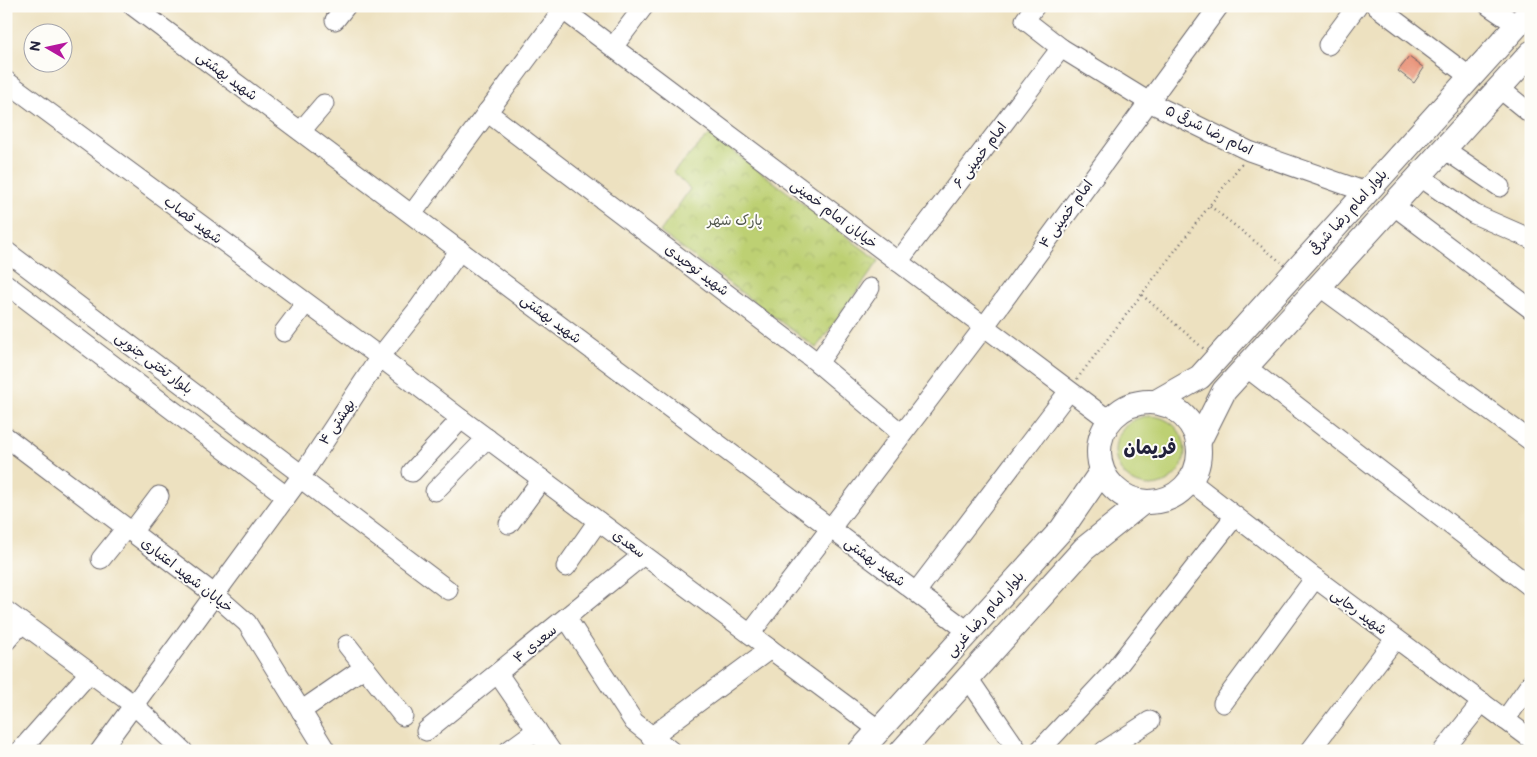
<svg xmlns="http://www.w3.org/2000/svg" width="1537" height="757" viewBox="0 0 1537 757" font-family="'Balsamiq Sans','Playpen Sans Arabic',sans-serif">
<defs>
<pattern id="park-crowns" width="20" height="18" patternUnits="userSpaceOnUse" patternTransform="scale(1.25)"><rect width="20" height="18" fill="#bdd073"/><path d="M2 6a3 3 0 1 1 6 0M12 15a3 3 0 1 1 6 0" fill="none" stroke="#a2b264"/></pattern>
</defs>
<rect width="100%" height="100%" fill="#fdfcf7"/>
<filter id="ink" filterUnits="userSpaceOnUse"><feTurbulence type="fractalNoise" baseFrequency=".02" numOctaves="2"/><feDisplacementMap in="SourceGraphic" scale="10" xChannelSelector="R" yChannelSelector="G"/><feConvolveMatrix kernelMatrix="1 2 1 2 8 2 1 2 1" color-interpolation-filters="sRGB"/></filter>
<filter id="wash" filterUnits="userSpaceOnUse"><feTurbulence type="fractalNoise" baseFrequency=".0096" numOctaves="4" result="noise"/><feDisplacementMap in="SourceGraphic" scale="20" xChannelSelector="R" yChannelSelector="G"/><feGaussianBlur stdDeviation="1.12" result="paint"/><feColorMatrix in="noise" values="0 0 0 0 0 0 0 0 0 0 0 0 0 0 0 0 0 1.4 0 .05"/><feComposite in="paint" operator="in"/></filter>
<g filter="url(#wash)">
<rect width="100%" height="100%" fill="#ede1c0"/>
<circle fill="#bdd073" stroke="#707957" cx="1150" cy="451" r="35"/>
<path fill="url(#park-crowns)" stroke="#707957" d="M710,134l169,127 -63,87 -156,-116 30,-43 -17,-17z"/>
<g id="blocks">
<path fill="#e9947a" d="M1409,57l15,11 -10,15 -16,-12z"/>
</g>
</g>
<g filter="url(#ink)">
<use href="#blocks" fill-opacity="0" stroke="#69656a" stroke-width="1"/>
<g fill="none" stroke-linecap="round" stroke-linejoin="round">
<g stroke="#69656a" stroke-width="21">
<g id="minor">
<path d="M133,6l836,626"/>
<path d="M558,6l552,415"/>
<path d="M1035,6l-10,14 36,28 88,54 100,49 117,41"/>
<path d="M1376,6l94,71"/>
<path d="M1489,6l28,19"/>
<path d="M335,20l11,-14"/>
<path d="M1328,45l29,-39"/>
<path d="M613,47l31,-41"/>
<path d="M6,81l374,276 81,62 418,311"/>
<path d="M1499,88l32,26"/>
<path d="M487,112l331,251 84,71"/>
<path d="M301,131l23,-27"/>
<path d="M1444,149l56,38"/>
<path d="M1419,176l55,38 57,25"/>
<path d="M1393,205l138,104"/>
<path d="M412,214l151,-204"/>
<path d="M6,251l296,224"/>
<path d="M898,262l163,-214"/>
<path d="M6,284l280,212"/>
<path d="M1319,286l212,155"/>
<path d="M284,332l21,-28"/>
<path d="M818,363l52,-75"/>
<path d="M1246,367l285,220"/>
<path d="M6,437l208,157 33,29 79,128"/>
<path d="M412,472l49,-53"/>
<path d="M300,478l148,112"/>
<path d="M1190,481l125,97 216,161"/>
<path d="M435,491l52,-53"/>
<path d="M509,524l33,-45"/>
<path d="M132,532l27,-36"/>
<path d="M101,559l25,-31"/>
<path d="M566,567l32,-46"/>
<path d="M916,592l153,-201"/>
<path d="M6,611l128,94 49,46"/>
<path d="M567,619l67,103 37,29"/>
<path d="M750,634l234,-307 235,-321"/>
<path d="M6,641l16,-18"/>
<path d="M347,645l56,71"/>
<path d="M498,674l53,77"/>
<path d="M968,678l50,73"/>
<path d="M1223,703l92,-125"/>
<path d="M301,711l64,-44"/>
<path d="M1505,720l26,-37"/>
<path d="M426,731l217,-176"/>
<path d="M651,737l119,-88"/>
<path d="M20,751l70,-79"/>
<path d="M100,751l200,-273 80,-121 38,-48 42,-59"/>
<path d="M508,751l29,-21"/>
<path d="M1039,751l74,-79 122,-156"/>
<path d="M1104,751l46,-30"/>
<path d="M1310,751l85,-112"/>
<path d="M1443,751l39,-49"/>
</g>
</g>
<g stroke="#69656a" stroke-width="26">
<g id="major">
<path d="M1156,402l44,-25 331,-367"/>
<circle cx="1149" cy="452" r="50"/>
<path d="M1198,443l26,-52 307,-338"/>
<path d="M860,751l202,-222 40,-58"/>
<path d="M902,751l182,-202 59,-47"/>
</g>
</g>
<g stroke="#69656a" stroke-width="2.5" stroke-dasharray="1 4" stroke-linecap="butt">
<path d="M1210,206l71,56"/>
<path d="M1142,295l62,54"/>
<path d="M1077,379l165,-216"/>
</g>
<use href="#minor" stroke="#fff" stroke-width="19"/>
<use href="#major" stroke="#fff" stroke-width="24"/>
</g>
</g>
<g text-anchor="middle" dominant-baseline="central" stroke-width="4" stroke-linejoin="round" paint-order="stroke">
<g font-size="14" fill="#22223b" stroke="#fdfcf7">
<text transform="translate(227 76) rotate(37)">شهید بهشتی</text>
<text transform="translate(1209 130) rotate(26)">امام رضا شرقی ۵</text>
<text transform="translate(980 155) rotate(-53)">امام خمینی ۶</text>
<text transform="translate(1348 212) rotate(-48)">بلوار امام رضا شرقی</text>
<text transform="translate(834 214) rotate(37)">خیابان امام خمینی</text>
<text transform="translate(1066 214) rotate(-54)">امام خمینی ۴</text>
<text transform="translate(193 220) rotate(37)">شهید قصاب</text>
<text transform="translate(697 270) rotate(37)">شهید توحیدی</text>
<text transform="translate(551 319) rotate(37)">شهید بهشتی</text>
<text transform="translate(154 363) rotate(37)">بلوار تختی جنوبی</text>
<text transform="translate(337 422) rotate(-56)">بهشتی ۴</text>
<text transform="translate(629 544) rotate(37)">سعدی</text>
<text transform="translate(875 562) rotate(37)">شهید بهشتی</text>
<text transform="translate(187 575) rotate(38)">خیابان شهید اعتباری</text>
<text transform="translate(1359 612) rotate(37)">شهید رجایی</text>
<text transform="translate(985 614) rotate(-48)">بلوار امام رضا غربی</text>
<text transform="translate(535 644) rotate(-39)">سعدی ۴</text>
</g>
<g font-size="14" fill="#50564c" stroke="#fdfcf7">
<text x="735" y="220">پارک شهر</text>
</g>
<g font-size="19" font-weight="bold" fill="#22223b" stroke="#fdfcf7">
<text x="1150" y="448">فریمان</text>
</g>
</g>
<rect width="1537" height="757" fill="none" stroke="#fdfcf7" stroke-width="25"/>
<g transform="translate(48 48) rotate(279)"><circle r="24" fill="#fdfcf7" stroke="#a5a5ac"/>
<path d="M0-4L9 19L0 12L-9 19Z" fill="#b5179e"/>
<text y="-8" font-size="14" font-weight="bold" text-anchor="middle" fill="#22223b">N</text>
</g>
</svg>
